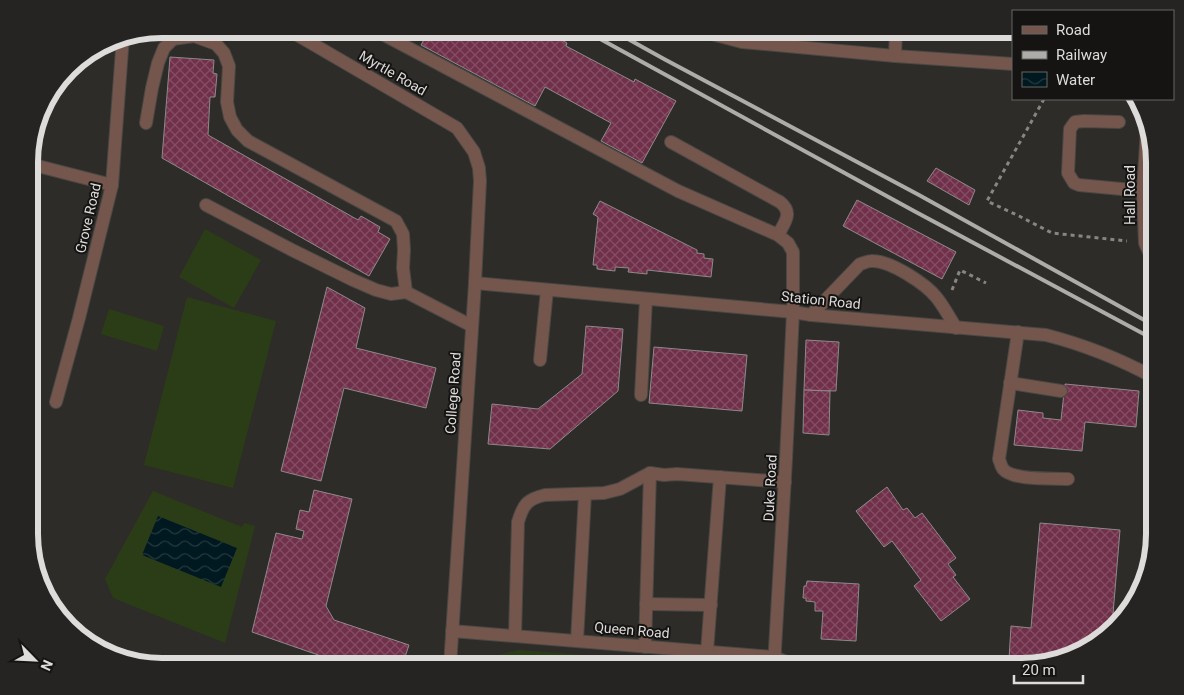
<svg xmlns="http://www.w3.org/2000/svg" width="1184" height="695" viewBox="0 0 1184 695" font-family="Roboto,sans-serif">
<defs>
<pattern id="water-waves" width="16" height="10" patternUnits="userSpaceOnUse" patternTransform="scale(1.25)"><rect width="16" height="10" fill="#00181f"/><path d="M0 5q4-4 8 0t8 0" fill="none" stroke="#25393f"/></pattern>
<pattern id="building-cross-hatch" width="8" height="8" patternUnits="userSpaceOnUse" patternTransform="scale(1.25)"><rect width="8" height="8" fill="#703049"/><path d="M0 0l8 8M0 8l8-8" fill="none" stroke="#844d63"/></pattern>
</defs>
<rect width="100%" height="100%" fill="#2d2c28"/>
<g fill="#2b3d16">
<path d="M205,229l56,31 -27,48 -55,-31z"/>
<path d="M187,297l89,24 -43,167 -89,-23z"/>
<path d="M109,309l55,17 -7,25 -56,-17z"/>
<path d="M153,491l89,36 2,-4 11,3 -30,117 -112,-45 -8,-19z"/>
<path d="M518,650l203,15 2,1h-237l12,-11z"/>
</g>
<path fill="url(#water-waves)" d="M158,516l79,32 -16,39 -79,-32z"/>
<g fill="url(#building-cross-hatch)" stroke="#8e898b">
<path d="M430,29h111l26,14 -1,3 68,36 1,-3 41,22 -34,62 -41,-22 10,-18 -66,-36 -10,19 -114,-61z"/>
<path d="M170,57l44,3 -1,13 4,1 -2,23h-5l-2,38 150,85 3,-4 19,11 -2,5 12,7 -21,37 -207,-118z"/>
<path d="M936,168l39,22 -6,15 -42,-24z"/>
<path d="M857,200l99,52 -14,27 -99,-53z"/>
<path d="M600,201l97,49v3l7,1v4l9,1 -2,18 -64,-7v4l-19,-2 1,-4 -14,-1v4l-18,-2v-4h-4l5,-48 -5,-3z"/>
<path d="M327,287l38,21 -9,40 80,20 -10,40 -82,-20 -23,93 -40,-10z"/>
<path d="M586,326l37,3 -5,62 -68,58 -62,-5 4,-40 46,5 44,-35z"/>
<path d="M806,340l33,2 -3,49 -32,-1z"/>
<path d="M654,347l93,8 -5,56 -93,-8z"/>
<path d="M1065,384l74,7 -3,36 -51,-5 -3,29 -68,-6 4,-35 25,3v5l18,2z"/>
<path d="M804,390l26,1 -1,44 -26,-2z"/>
<path d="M887,487l16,23 4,-2 8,10 7,-5 34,45 -8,6 8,11 -3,2 17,22 -29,22 -27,-35 7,-6 -29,-39 -8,6 -28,-36z"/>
<path d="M314,490l38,9 -26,107 8,14 75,25 -7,21h-52l-98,-34 24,-99 26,6 2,-8 -8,-2 4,-19 9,2z"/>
<path d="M1149,502l6,1v39l-13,43z"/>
<path d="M1040,523l80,7 -8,96 -23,22 -58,18h-4l1,-6 -19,-1 2,-33 20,2z"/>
<path d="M807,581l52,3 -3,57 -35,-2 2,-28h-8v-9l-9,-1v-3h-3l1,-12h2z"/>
</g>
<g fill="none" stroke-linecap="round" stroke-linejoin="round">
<g stroke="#494844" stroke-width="14">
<g id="minor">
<path d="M287,29l170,99 17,24 5,16 1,13 -5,102 -25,383"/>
<path d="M373,29l305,162 100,44 10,8 5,9v60l-7,147 -12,207"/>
<path d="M693,29l49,13 153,14 118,8"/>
<path d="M895,56l1,-27"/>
<path d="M1119,122l-35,-1 -9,1 -5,7 -2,44 6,10 5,2 64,6"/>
<path d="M146,123l6,-35 6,-25 6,-15 9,-9 21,-3 22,8 8,9 5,13 -2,36 3,15 7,13 11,11 148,80 7,13 1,16 -1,18 3,24 66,34"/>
<path d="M1147,129l-4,62 2,52 5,11 5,4"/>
<path d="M671,142l109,60c14,11 4,21 -2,33"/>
<path d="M30,164l82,21"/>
<path d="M206,205l86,45 61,30 23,10 15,4 15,-2"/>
<path d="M475,283l318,29 18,3 235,20c39,10 74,24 109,43"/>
<path d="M811,315l49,-51c4,-1 8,-3 11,-3 19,-1 55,23 66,37 7,9 13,20 19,30"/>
<path d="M1018,332l-19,127c1,3 2,7 4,10 10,12 50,9 65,10"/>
<path d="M540,360l7,-70"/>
<path d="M1010,383l51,8"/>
<path d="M641,395l5,-96"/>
<path d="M56,402l23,-84 33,-133 11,-149"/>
<path d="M646,604l65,1"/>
<path d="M452,631l322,26 10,4 24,5"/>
<path d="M515,636l3,-114c5,-17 9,-23 27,-27l59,-2 16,-4 30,-16 14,2 13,-1 108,8"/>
<path d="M577,641l8,-147"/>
<path d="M645,647l5,-174"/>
<path d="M707,652l13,-175"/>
</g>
</g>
<g stroke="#878683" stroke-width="3" stroke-dasharray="4 4" stroke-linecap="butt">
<path d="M1044,99l-57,102 32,15 33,17 75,8"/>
<path d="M952,290l8,-20 26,13"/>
</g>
<use href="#minor" stroke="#74564c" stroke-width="12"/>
<g stroke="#adaca9" stroke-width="4">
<path d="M582,29l332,182 241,129"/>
<path d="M610,29l54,30 255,136 236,131"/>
</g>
</g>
<g text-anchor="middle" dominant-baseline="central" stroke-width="4" stroke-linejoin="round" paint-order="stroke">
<g font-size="14" fill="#dddcda" stroke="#151413">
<text transform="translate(393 73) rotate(30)">Myrtle Road</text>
<text transform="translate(1130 195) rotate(-90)">Hall Road</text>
<text transform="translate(88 218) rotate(-77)">Grove Road</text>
<text transform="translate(821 300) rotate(6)">Station Road</text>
<text transform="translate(453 393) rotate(-86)">College Road</text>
<text transform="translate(770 488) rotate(-87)">Duke Road</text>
<text transform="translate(632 630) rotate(5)">Queen Road</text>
</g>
</g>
<path d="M0 0H1184V695H0ZM162 38H1022A124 124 0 0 1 1146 162V534A124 124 0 0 1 1022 658H162A124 124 0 0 1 38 534V162A124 124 0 0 1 162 38Z" fill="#252423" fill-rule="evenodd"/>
<path fill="none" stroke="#dddcda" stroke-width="6" d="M162 38H1022A124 124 0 0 1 1146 162V534A124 124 0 0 1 1022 658H162A124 124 0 0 1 38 534V162A124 124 0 0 1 162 38Z"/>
<rect x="1012" y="10" width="162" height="90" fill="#151413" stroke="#656463"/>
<rect x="1022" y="26" width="25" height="8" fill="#74564c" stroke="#656463"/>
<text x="1056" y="35" font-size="15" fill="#dddcda">Road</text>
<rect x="1022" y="51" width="25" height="8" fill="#adaca9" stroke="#656463"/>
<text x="1056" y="60" font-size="15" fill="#dddcda">Railway</text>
<rect x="1022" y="72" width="25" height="15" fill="url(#water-waves)" stroke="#656463"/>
<text x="1056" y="85" font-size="15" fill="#dddcda">Water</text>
<g transform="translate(35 660) rotate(114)" stroke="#151413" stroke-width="4" paint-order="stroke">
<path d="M0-4L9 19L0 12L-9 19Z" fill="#dddcda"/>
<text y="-8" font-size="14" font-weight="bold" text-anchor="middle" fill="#dddcda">N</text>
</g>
<path d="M1014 675v8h69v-8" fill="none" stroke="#dddcda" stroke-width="2.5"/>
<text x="1022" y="675" font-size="15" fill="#dddcda" stroke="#151413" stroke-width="4" paint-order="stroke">20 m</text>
</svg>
